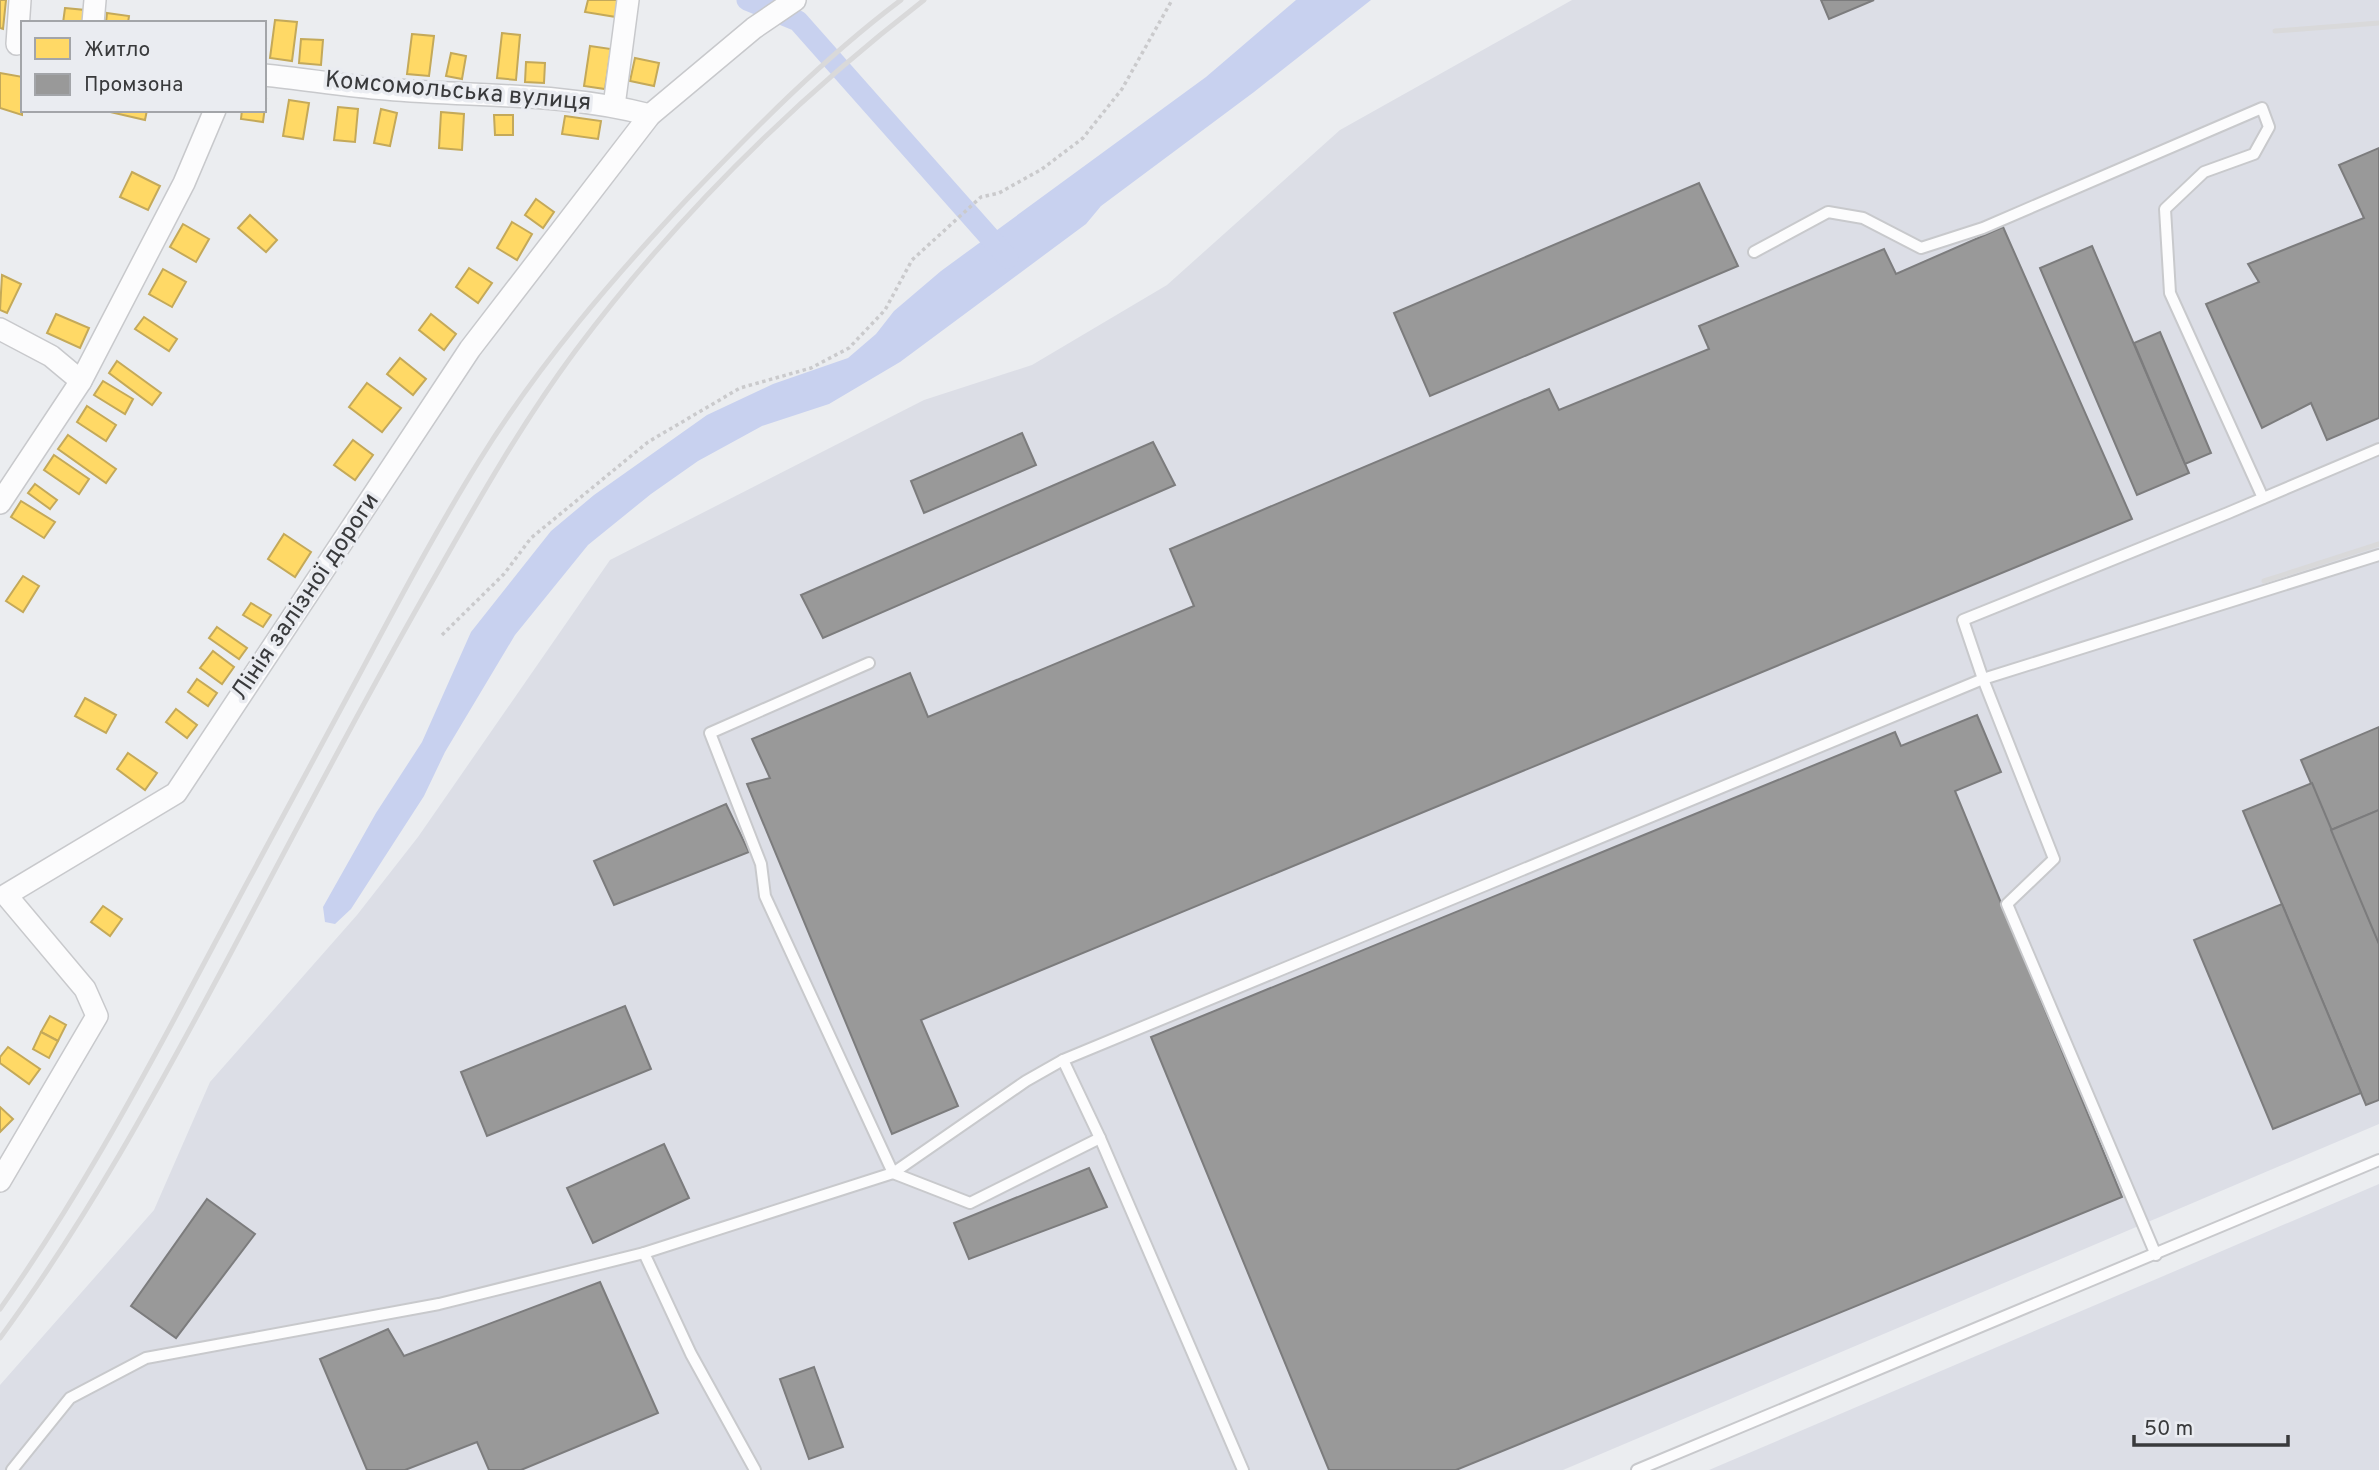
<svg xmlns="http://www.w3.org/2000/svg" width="2379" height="1470" viewBox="0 0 2379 1470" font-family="Overpass,sans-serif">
<rect width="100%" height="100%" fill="#ebedf0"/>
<g fill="#dcdee6">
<path d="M1572,0h807v1124l-816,346h-1563v-85l154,-175 56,-128 147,-167 61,-78 192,-277 314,-160 108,-35 135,-80 173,-155z"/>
<path d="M2379,1184v286h-670z"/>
</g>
<path fill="#c8d1ef" d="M1296,0h75l-117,92 -153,114 -15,18 -186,138 -71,42 -67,22 -64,35 -47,33 -63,51 -73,90 -70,117 -21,44 -73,113 -16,15 -10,-2 -2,-15 53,-94 46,-71 49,-110 80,-101 43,-36 113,-80 66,-31 75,-26 28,-24 18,-23 47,-40 265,-194z"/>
<g fill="#ffd966" stroke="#c4a959" stroke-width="2">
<path d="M0,0h6l-3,29 -3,-1z"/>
<path d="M588,0h31l-3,17 -31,-5z"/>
<path d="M65,8l20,2 -2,13h-20z"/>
<path d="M107,13l22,3 -1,7h-22z"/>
<path d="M275,20l22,2 -5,39 -22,-3z"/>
<path d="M502,33l18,2 -4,45 -19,-2z"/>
<path d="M412,34l22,2 -5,40 -22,-2z"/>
<path d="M301,39l22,1 -2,25 -22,-2z"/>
<path d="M590,46l21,3 -6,40 -21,-3z"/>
<path d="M451,53l15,3 -4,23 -16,-3z"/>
<path d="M635,58l24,5 -5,23 -24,-5z"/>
<path d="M526,62l19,1 -1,20 -19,-1z"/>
<path d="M0,73l23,4 -1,38 -22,-7z"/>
<path d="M264,99h2l-3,23 -22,-3 1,-9h22z"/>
<path d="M289,100l20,3 -6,36 -20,-3z"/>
<path d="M338,107l20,2 -3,33 -21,-2z"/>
<path d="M381,109l16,4 -7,33 -16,-3z"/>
<path d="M110,110h37l-2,10 -35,-8z"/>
<path d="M441,112l23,2 -2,36 -23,-2z"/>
<path d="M494,115h19v20h-18z"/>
<path d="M565,116l36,5 -3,18 -36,-5z"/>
<path d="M132,172l28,14 -12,24 -28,-13z"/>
<path d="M536,199l18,13 -11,16 -18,-13z"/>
<path d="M250,215l27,25 -11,12 -28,-24z"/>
<path d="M512,222l20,12 -15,26 -20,-12z"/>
<path d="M183,224l26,15 -13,23 -26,-15z"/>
<path d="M469,268l23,15 -14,20 -22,-16z"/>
<path d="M163,269l23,13 -14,25 -23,-13z"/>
<path d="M2,275l19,9 -14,29 -7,-3z"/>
<path d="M56,314l33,14 -9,20 -33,-15z"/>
<path d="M431,314l25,20 -12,16 -25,-20z"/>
<path d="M144,317l33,22 -8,12 -34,-22z"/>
<path d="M400,358l26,21 -13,16 -26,-21z"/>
<path d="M117,361l44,32 -9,12 -43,-32z"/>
<path d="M103,381l30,18 -8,15 -31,-19z"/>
<path d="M367,383l34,25 -19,24 -33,-25z"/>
<path d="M87,406l29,19 -10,16 -29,-19z"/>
<path d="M68,435l48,34 -10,14 -48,-34z"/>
<path d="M353,440l20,15 -18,25 -21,-15z"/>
<path d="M54,455l35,24 -10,15 -35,-24z"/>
<path d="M35,484l22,16 -7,9 -22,-16z"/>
<path d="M21,501l34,21 -11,16 -33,-21z"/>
<path d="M284,534l27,18 -16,25 -27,-18z"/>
<path d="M23,576l16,10 -16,26 -17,-11z"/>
<path d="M251,603l20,12 -8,12 -20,-12z"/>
<path d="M217,627l30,21 -8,11 -30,-21z"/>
<path d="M213,651l21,16 -12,17 -22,-16z"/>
<path d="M197,679l20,14 -9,13 -20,-14z"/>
<path d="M85,698l31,17 -10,18 -31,-17z"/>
<path d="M176,709l21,16 -10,13 -21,-16z"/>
<path d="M128,753l29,20 -12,17 -28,-21z"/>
<path d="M103,906l19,13 -12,17 -19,-14z"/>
<path d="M50,1016l16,9 -8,16 -17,-9z"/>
<path d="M41,1032l17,9 -9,17 -16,-9z"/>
<path d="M8,1047l32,22 -11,15 -29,-21v-6z"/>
<path d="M0,1107l13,12 -13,13z"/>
</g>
<g fill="#999" stroke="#7c7c7d" stroke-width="2">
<path d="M1821,0h53l-45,19z"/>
<path d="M2379,148v270l-52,22 -16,-37 -49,25 -56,-124 53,-22 -11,-18 116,-46 -25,-53z"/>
<path d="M1699,183l39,83 -308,130 -36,-83z"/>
<path d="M2003,227l129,292 -1211,501 37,86 -66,28 -145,-350 23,-6 -18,-39 158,-66 18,44 266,-111 -24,-57 379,-160 10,21 150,-61 -10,-23 185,-77 12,25z"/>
<path d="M2092,246l97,227 -52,22 -97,-227z"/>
<path d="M2160,332l51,121 -26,11 -51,-121z"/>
<path d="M1022,433l14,32 -112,48 -13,-32z"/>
<path d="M1153,442l22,43 -352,153 -22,-43z"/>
<path d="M1977,715l24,57 -46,19 167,406 -666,273h-127l-178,-433 744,-305 6,14z"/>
<path d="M2379,727v83l-48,20 -30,-70z"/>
<path d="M2312,783l67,160v157l-13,5 -123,-294z"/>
<path d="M726,804l23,48 -135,53 -20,-44z"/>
<path d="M2379,810v134l-48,-114z"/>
<path d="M2282,904l79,189 -88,36 -79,-189z"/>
<path d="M625,1006l26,63 -164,67 -26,-64z"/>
<path d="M664,1144l25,54 -96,45 -26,-55z"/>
<path d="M1089,1168l18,39 -138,52 -15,-36z"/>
<path d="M207,1199l48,35 -79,104 -45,-32z"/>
<path d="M600,1282l58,131 -137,57h-32l-12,-28 -72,28h-38l-47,-111 68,-30 16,27z"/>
<path d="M814,1367l29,80 -34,12 -29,-80z"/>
</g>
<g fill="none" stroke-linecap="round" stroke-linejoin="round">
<path stroke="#c8d1ef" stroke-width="21" d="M747,0l51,21 210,237"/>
<g stroke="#c8c9cc" stroke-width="14">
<g id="lane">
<path d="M1754,252l74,-40 35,6 58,30 62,-20 279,-120 7,19 -15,27 -50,18 -39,37 5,84 93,205"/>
<path d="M869,663l-159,70 51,131 4,32 128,277 77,30 130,-65"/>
<path d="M1063,1060l37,78 143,332"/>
<path d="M2156,1255l-149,-351 47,-45 -71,-180 -20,-59 265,-107 151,-64"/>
<path d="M12,1470l58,-72 76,-40 293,-54 205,-51"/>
<path d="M755,1470l-64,-116 -47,-101 249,-80 133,-92 37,-21 920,-381 396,-124"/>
<path d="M1637,1470l742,-310"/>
</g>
</g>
<g stroke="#c8c9cc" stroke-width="24">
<g id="street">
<path d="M93,23l2,-23"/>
<path d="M17,44l3,-44"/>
<path d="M264,75c41,4 81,11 122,14 88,8 178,3 264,26"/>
<path d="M614,106l14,-106"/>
<path d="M0,329l51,27 30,25"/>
<path d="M0,503l81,-122 103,-198 31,-73"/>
<path d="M0,1181l97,-165 -12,-27 -79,-94 170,-102 294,-444 180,-234 104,-87 41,-28"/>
</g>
</g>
<path stroke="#cacacc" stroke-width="3.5" stroke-dasharray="3.5 3.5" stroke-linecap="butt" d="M442,635l62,-61 27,-36 117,-96 92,-54 71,-20 38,-20 36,-38 27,-50 69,-63 18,-4 43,-24 41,-31 39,-49 50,-89"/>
<use href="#lane" stroke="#fcfcfd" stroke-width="10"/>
<use href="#street" stroke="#fcfcfd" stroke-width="21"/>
<g stroke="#d9d9da" stroke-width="5">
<path d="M2275,31l104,-8"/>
<path d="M2264,581l115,-37"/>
<path d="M0,1309c73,-103 134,-214 193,-325 54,-102 109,-203 164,-305 39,-73 78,-147 122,-218 59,-96 133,-182 210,-264 66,-69 135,-139 212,-197"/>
<path d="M0,1338c86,-117 156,-245 225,-374 69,-130 138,-262 212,-391 43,-76 87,-153 139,-223 98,-131 219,-250 348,-350"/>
</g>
</g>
<g text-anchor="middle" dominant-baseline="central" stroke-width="7" stroke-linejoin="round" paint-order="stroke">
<g font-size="24" fill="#393a3c" stroke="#eaecf1">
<text transform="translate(458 92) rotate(5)">Комсомольська вулиця</text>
<text transform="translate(306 597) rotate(-56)">Лінія залізної дороги</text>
</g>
</g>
<rect x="21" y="21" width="245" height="91" fill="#eaecf1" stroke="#a3a5a9" stroke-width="2"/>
<rect x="35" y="38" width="35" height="21" fill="#ffd966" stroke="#a3a5a9" stroke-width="2"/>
<text x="84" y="56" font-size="21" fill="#393a3c">Житло</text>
<rect x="35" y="74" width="35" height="21" fill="#999999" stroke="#a3a5a9" stroke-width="2"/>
<text x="84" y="91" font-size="21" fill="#393a3c">Промзона</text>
<path d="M2134 1435v10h154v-10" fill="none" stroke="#393a3c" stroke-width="3.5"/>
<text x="2144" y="1435" font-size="21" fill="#393a3c" stroke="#eaecf1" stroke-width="5" paint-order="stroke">50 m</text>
</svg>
